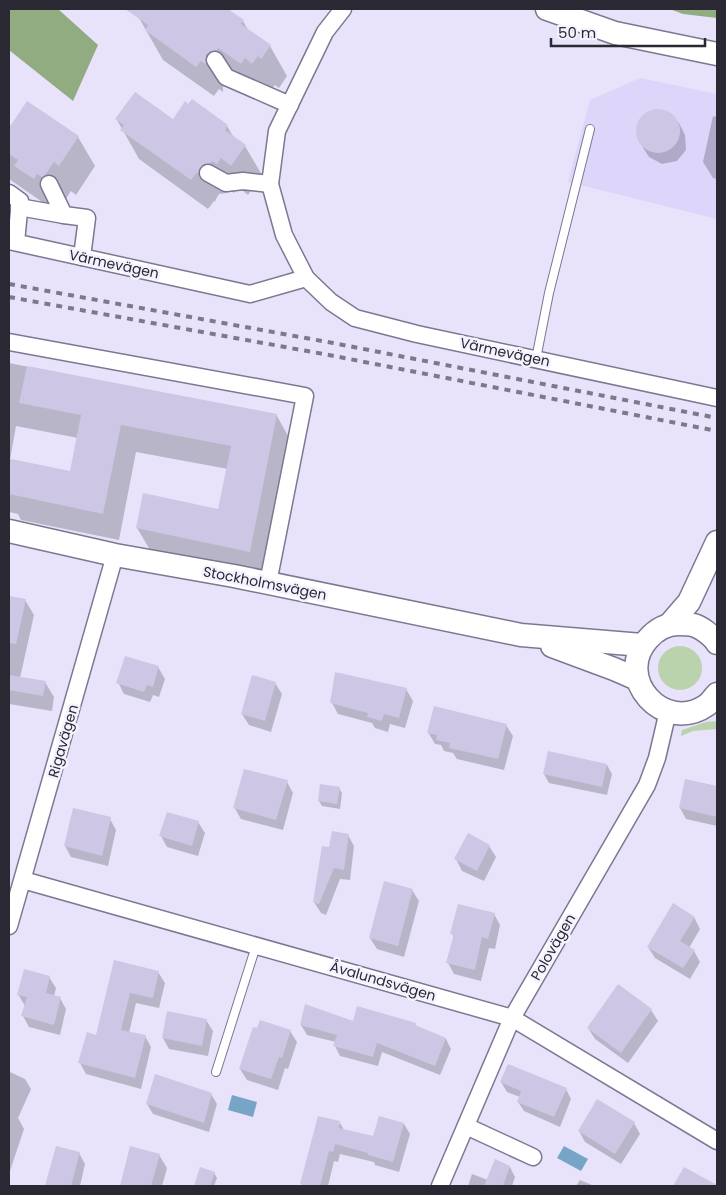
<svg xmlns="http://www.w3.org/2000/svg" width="726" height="1195" viewBox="0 0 726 1195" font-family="Poppins,sans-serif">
<rect width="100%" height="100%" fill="#e8e3fb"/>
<path fill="#ddd5fa" d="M640,78l77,16v125l-149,-37 22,-82z"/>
<g fill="#bbd3ad">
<circle cx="680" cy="668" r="22"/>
<path d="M717,721v8l-24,2 -12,5 1,-6 24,-8z"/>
</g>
<g fill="#91ac81">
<path d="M9,9h49l40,36 -25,56 -64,-51z"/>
<path d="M670,9h47v9l-34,-4z"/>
</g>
<g fill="#77a5c5">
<path d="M232,1095l25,7 -4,15 -25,-7z"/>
<path d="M564,1146l24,13 -7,12 -24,-13z"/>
</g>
<g fill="#0003" fill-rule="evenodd">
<path d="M145,9h26l3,3 2,-3h49l18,12 5,9 22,16 17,30 -8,12 -4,-3 -5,7 -43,-11 -4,4v7l-4,-3 -5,7 -51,-36 -24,-42z"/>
<path d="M654,110l14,2 11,11 6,12 1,15 -9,11 -15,3 -13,-7 -7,-11 -5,-14 5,-14z"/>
<path d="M713,116l4,1v62l-4,-1 -10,-16z"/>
<path d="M117,120h56l54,6 7,12 11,8 17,29 -14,20 -10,-8 -4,6 -4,-3 -3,3 -8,1 -3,5 -1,3 -1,-1 -6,8 -69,-50z"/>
<path d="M9,124l2,2 67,11 17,29 -19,29 -5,-4 -9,14 -11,3 -42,-29z"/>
<path d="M9,363l268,53 15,27 -26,135 -113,-23 -16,-27 82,-17 9,-42 -92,-17 -17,88 -98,-20 -3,-6 -9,-2zM16,426l62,12 -7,34 -61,-12z"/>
<path d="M9,597l16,3 9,15 -14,63 25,4 9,15 -2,14 -43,-7z"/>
<path d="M158,667l7,12 -6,18 -6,-2 -3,7 -26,-8 -6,-12z"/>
<path d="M275,683l7,11 -11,38 -22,-7 -7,-11z"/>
<path d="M406,689l7,12 -8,27 -15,-4 -2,8 -13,-4 -3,-5 -34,-9 -6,-11z"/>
<path d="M506,725l7,11 -9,34 -47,-11 -4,-6 -9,-2 -3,-6 -6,-1 -7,-12z"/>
<path d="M607,765l5,9 -5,21 -58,-12 -5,-9z"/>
<path d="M686,781l31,7v38l-31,-7 -6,-11z"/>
<path d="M287,782l6,11 -10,37 -42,-11 -7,-12z"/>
<path d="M339,788l3,5 -2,16 -18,-3 -3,-5z"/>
<path d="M110,819l6,11 -8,36 -37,-9 -6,-11z"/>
<path d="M198,822l7,11 -7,23 -31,-9 -6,-11z"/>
<path d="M348,835l6,11 -4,34 -10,-1 -14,36 -5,-2 -7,-11 16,-53z"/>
<path d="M489,846l7,11 -12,24 -22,-10 -6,-12z"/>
<path d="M412,890l7,11 -15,56 -27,-8 -7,-11z"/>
<path d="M494,914l6,11 -5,24 -6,-1 -8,33 -27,-7 -6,-11 6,-25 -2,-5z"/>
<path d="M694,917l6,12 -11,19 5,3 6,11 -10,17 -35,-21 -7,-11z"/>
<path d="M115,962l43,10 7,11 -6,25 -23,-5 -7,30 16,3 6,11 -10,42 -55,-15 -6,-11 17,-27z"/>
<path d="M49,977l7,11 -2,8 6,2 6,11 -6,26 -31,-8 -6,-11 2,-10 -7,-12z"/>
<path d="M651,1010l7,11 -30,42 -33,-24 -7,-11z"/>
<path d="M206,1020l7,11 -5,25 -39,-7 -6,-11z"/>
<path d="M353,1022l62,2 2,3 29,12 5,10 -11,26 -58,-23 -4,14 -38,-10 -5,-10 1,-4 -29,-7 -6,-10z"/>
<path d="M290,1031l7,11 -9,27 -3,-1 -7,22 -31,-10 -7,-11z"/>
<path d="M10,1072l15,7 6,10 -13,29 6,11 -15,45v-98z"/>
<path d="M501,1082l65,7 5,10 -11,28 -36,-16 -6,-9 2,-5 -13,-5z"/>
<path d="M211,1094l6,10 -8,28 -56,-18 -6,-10z"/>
<path d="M340,1123l4,7 30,8 30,-14 6,10 -11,38 -24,-7 -1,-3 -34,-8 -2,8 -4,-1 -6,25h-25l-1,-2z"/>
<path d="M634,1123l6,11 -19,30 -36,-22 -6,-11z"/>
<path d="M57,1147l22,6 6,11 -5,22h-34z"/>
<path d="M131,1148l28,7 8,13 -5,18h-41z"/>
<path d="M510,1167l5,10 -3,9h-44l4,-12 16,6z"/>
<path d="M214,1173l3,5 -3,8h-17l-1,-2z"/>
<path d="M580,1180l12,5v1h-16z"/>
</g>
<g fill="#cdc6e4">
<path d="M125,9h103l16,11 -3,4 30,21 -10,14 -3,-3 -6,8 -7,-6 -4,6 -23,-16 -1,2 -7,1 -4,4v9l-5,-3 -5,6 -51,-37 3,-5z"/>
<path d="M135,92l38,27 12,-18 3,3 4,-5 36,26 -3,5 21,15 -15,21 -10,-8 -4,6 -5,-3 -2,3h-7l-4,5 -1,5 -2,-1 -5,7 -71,-50 4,-5 -9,-6z"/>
<path d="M27,101l52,35 -20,30 -5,-4 -9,13 -3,2 -5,-3 -3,5 -20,-13 4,-6 -9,-6v-26z"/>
<circle cx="658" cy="131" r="22"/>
<path d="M27,366l250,48 -27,138 -114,-24 7,-35 75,16 13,-63 -110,-21 -18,89 -94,-20v-25l2,-10 59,12 11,-56 -62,-12z"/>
<path d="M9,596l17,3 -10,45 -7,-1z"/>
<path d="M125,656l34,10 -6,21 -6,-2 -3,7 -28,-9z"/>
<path d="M335,672l72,16 -8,30 -15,-4 -2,7 -15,-4 1,-4 -38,-10z"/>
<path d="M9,675l37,6 -3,15 -34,-6z"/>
<path d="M252,675l24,7 -11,39 -24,-7z"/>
<path d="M434,706l73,18 -9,35 -49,-11 1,-5 -14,-3 1,-5 -10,-2z"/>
<path d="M548,751l59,13 -5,23 -59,-13z"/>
<path d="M244,769l44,11 -12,40 -43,-12z"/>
<path d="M685,779l32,7v31l-38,-9z"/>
<path d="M320,784l20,3 -3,17 -19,-3z"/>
<path d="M73,808l38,9 -9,39 -38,-10z"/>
<path d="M167,812l32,9 -7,25 -33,-10z"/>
<path d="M332,831l17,3 -5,36 -10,-2 -15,36 -6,-2 9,-56 7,1z"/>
<path d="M468,833l22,12 -13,26 -23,-12z"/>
<path d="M384,881l29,8 -15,57 -29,-8z"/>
<path d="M673,903l22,14 -15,24 15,9 -12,18 -36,-21z"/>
<path d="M458,904l37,9 -7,26 -6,-2 -7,33 -29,-7 8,-29h-4z"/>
<path d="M114,960l45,11 -6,27 -23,-5 -9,37 25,5 -11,43 -57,-15 9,-31 9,3z"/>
<path d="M24,969l26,7 -4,17 15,4 -7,28 -33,-9 6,-19 -10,-2z"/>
<path d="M618,984l34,25 -31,44 -34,-25z"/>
<path d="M305,1004l48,17 4,-15 59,17 -1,2 31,13 -11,28 -58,-23 -4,14 -40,-11 4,-11 -37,-10z"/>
<path d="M167,1011l40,8 -5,27 -40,-8z"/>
<path d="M260,1020l31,10 -9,28 -3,-1 -8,22 -32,-10 14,-42 4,1z"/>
<path d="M508,1064l59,24 -13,29 -37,-15 4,-11 -21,-9z"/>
<path d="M155,1074l57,19 -8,30 -58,-19z"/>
<path d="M597,1099l38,23 -20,32 -37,-23z"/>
<path d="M318,1116l22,5 -1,7 34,8 6,-20 25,7 -11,39 -25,-7v-2l-33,-9 -2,8 -4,-1 -9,35h-11l-9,-2z"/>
<path d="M56,1146l24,6 -9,34h-26z"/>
<path d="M130,1146l30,8 -9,32h-31z"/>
<path d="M495,1159l15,7 -7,20h-19z"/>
<path d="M200,1167l15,5 -5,14h-16z"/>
<path d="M684,1167l33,18v1h-44z"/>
</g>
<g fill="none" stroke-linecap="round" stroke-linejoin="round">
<g stroke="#7d7792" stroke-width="10">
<g id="lane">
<path d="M536,359l13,-66 41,-164"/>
<path d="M216,1072l40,-126"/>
</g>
</g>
<g stroke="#7d7792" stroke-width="19">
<g id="street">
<path d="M343,9l-18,23 -48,99 -7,53 14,51 22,43 25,24 24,16 62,16 300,64"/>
<path d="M215,60l11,17 64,28"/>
<path d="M208,173l18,10 17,-2 27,3"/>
<path d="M49,184l15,31 23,3 -5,39"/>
<path d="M9,193l11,8 -4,41"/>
<path d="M19,207l45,8"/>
<path d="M9,241l241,53 56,-16"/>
<path d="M9,342l296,54 -37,187"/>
<path d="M23,880l489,138 205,123"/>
<path d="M9,926l106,-371"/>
<path d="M466,1126l67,31"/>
<path d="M440,1186l72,-168 135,-233 10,-27 11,-47"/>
</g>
</g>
<g stroke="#7d7792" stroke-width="25">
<g id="secondary">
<path d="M547,9l68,24 102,21"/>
<path d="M9,531l106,24 119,21 287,59 121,10"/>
<path d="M670,624l19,-22 28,-60"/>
<path d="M717,643c-4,-7 -16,-16 -24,-18 -5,-1 -11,-1 -15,-1 -12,0 -22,6 -30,15 -35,39 16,96 59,66 4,-3 7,-8 10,-11"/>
<path d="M552,646l62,23 23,10"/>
</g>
</g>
<use href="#lane" stroke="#fff" stroke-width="8"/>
<use href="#street" stroke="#fff" stroke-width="16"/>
<use href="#secondary" stroke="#fff" stroke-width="22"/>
<g stroke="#7d798a" stroke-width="4" stroke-dasharray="6 6" stroke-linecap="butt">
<path d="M9,284l324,59 384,75"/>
<path d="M9,297l320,58 388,76"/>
</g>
</g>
<g text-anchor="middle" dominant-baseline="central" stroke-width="5" stroke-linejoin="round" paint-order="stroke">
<g font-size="14" fill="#2a2833" stroke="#f5f2ff">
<text transform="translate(114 264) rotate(12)">Värmevägen</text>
<text transform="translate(505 352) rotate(12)">Värmevägen</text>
<text transform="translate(265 583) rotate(11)">Stockholmsvägen</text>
<text transform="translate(63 741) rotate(-74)">Rigavägen</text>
<text transform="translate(553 947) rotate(-60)">Polovägen</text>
<text transform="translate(383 981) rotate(16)">Åvalundsvägen</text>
</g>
</g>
<rect width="726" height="1195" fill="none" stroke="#2a2833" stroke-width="20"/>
<path d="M551 38v8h154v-8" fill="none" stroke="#2a2833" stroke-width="2.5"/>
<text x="558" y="38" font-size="15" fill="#2a2833" stroke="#f5f2ff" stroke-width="4" paint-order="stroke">50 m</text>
</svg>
